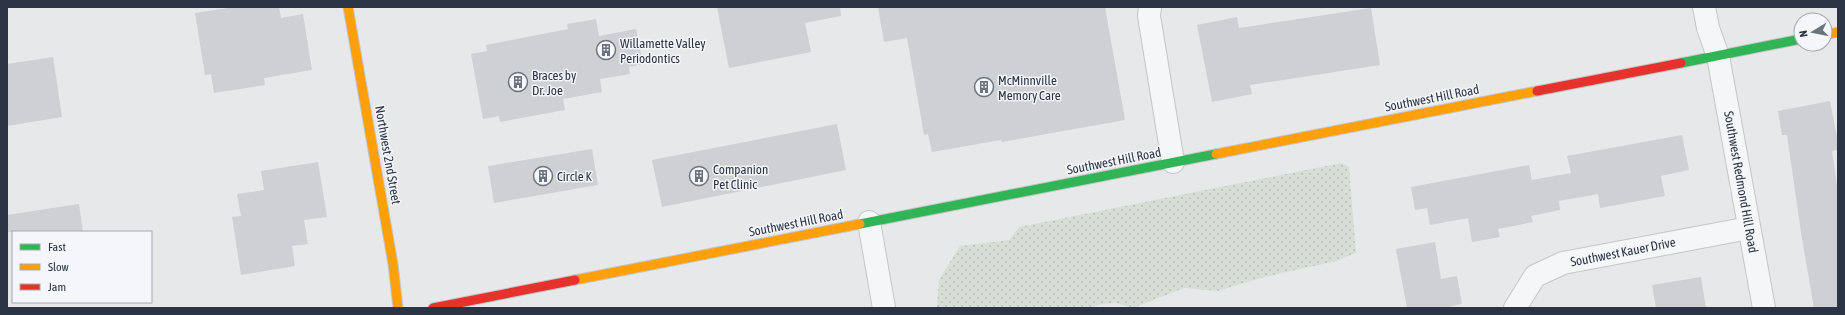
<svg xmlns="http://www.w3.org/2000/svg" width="1845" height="315" viewBox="0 0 1845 315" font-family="'Asap Condensed',sans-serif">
<defs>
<pattern id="grass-dots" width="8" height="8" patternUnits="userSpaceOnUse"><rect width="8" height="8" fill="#d6ded6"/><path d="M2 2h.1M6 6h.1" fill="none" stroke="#b8bfb9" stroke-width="1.8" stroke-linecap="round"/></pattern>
</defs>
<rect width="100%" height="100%" fill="#e6e8ea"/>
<path fill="url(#grass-dots)" d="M1342,163l7,4 7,86 -20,8 -72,16 -46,14 -34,-3 -51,20 -17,-5 -15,1 -11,4h-153l2,-28 21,-34 49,-6 10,-13z"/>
<g fill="#ced0d3">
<path d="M235,7h44l2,11 22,-4 9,56 -48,8 1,7 -51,8 -3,-19 -6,1 -10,-62z"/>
<path d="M717,7h123l1,9 -36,7 6,29 -82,16z"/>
<path d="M878,7h227l20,113 -123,22 -1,-2 -69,12 -4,-18 -4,1 -17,-97 -23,4z"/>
<path d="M1371,8l9,57 -130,20 2,9 -40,8 -15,-77 40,-8 2,11z"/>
<path d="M596,19l3,17 37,-7 7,35 -14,3 1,7 -30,5 2,13 -39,7 2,11 -65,12 -1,-6 -16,3 -12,-65 16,-3 -1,-6 82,-16 -1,-5z"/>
<path d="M53,57l9,60 -55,9v-62z"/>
<path d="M1830,101l8,41v8l-6,1 6,41v116h-24l-12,-69 -15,-104h-5l-4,-24z"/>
<path d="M837,124l9,46 -184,37 -10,-47z"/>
<path d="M1682,135l7,35 -28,6 4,20 -65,12 -2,-14 -39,7 1,9 -29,6 2,6 -35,7 2,8 -28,5 -4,-24 -38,7 -3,-17 -12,2 -4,-23 118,-22 3,15 39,-7 -4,-17z"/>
<path d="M592,149l6,36 -104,18 -6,-37z"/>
<path d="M318,162l9,55 -23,3 4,24 -16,2 3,20 -54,9 -9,-58 9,-1 -4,-22 27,-4 -3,-19z"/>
<path d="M79,204l4,28h-76v-17z"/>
<path d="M1435,242l6,37 16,-3 5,28 -19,4h-36l-11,-59z"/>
<path d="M1701,277l5,31h-50l-4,-23z"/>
</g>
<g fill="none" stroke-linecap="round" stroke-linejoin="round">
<g stroke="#c4c6c8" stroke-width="24">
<g id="street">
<path d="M1150,7l-1,9 24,146"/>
<path d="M1704,7l4,21 10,28 46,252"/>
<path d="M869,222l15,86"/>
<path d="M1515,308l20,-32 28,-13 186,-35"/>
</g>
</g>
<g stroke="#c4c6c8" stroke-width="11">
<g id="fast">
<path d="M1681,63l120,-24"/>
<path d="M860,224l356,-70"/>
</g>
</g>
<g stroke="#c4c6c8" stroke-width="11">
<g id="slow">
<path d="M348,7l45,257 5,44"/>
<path d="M1825,35l13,-3"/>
<path d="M1216,154l321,-63"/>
<path d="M575,280l285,-56"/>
</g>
</g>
<g stroke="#c4c6c8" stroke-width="11">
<g id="jam">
<path d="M1537,91l144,-28"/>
<path d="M433,308l142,-28"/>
</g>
</g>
<use href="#street" stroke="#f5f6f7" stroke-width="22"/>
<use href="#fast" stroke="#30b455" stroke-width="9"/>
<use href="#slow" stroke="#ff9f0a" stroke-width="9"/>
<use href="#jam" stroke="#e5322d" stroke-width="9"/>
</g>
<defs>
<g id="building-ring" transform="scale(1)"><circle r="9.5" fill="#f4f6f9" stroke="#6c737f" stroke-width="1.5"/><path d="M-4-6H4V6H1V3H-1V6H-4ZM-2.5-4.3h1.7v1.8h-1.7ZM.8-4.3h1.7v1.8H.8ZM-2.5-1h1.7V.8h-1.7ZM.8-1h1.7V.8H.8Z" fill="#6c737f"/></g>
</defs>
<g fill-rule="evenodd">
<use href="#building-ring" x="606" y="50"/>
<use href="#building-ring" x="518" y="82"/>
<use href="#building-ring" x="984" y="87"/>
<use href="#building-ring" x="543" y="176"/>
<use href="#building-ring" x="699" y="176"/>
</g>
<g text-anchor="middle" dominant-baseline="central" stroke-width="3" stroke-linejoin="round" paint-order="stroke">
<g font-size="13" fill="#2b3445" stroke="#f4f6f9" text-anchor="start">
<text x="620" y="43">Willamette Valley<tspan x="620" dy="15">Periodontics</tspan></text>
<text x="532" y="75">Braces by<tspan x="532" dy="15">Dr. Joe</tspan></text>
<text x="998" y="80">McMinnville<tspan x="998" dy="15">Memory Care</tspan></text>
<text x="713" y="169">Companion<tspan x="713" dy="15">Pet Clinic</tspan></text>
<text x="557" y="176">Circle K</text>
</g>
<g font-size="13" fill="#2b3445" stroke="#f4f6f9">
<text transform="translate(1432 98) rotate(-11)">Southwest Hill Road</text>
<text transform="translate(388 155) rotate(80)">Northwest 2nd Street</text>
<text transform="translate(1114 161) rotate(-11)">Southwest Hill Road</text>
<text transform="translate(1741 182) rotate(80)">Southwest Redmond Hill Road</text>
<text transform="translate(796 223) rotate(-11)">Southwest Hill Road</text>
<text transform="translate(1623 252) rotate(-11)">Southwest Kauer Drive</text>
</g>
</g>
<rect width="1845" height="315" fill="none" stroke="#2b3445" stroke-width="16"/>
<rect x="12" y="231" width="140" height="72" fill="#f4f6f9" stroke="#a4a8b1"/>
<rect x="20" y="244" width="20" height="6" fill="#30b455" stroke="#a4a8b1"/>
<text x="48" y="251" font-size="12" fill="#2b3445">Fast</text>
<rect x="20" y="264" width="20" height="6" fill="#ff9f0a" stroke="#a4a8b1"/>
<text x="48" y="271" font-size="12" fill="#2b3445">Slow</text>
<rect x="20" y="284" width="20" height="6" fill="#e5322d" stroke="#a4a8b1"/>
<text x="48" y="291" font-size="12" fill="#2b3445">Jam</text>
<g transform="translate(1813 32) rotate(260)"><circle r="19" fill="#f4f6f9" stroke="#a4a8b1"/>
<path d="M0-3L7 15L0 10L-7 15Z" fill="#6c737f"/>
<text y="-6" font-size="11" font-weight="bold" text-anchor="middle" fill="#2b3445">N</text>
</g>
</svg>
